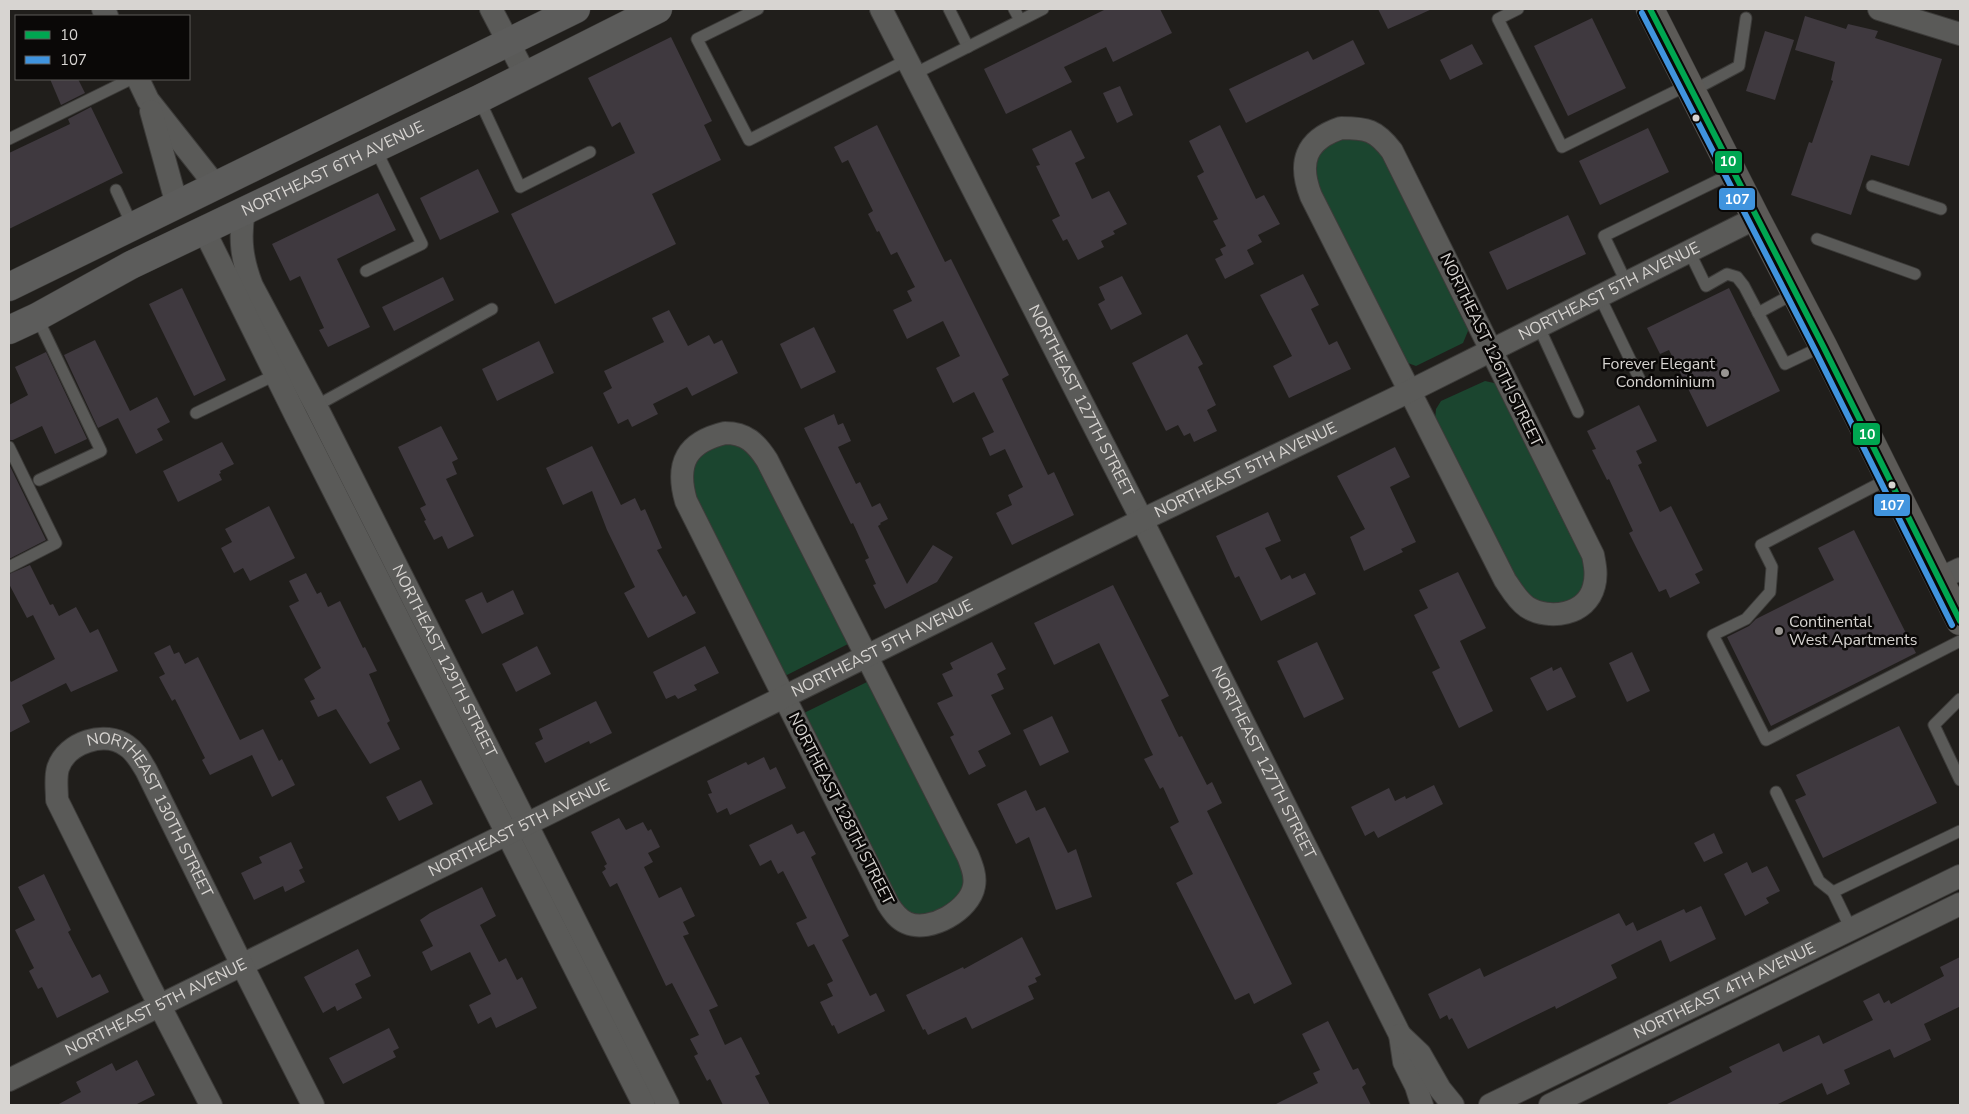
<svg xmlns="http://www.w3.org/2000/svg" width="1969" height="1114" viewBox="0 0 1969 1114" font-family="'Nunito Sans',sans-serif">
<rect width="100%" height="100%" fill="#201e1b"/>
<g fill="#1b452f">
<path d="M1354,136l26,11 88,176v8l-5,12 -47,23 -11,-4 -88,-172 -3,-24 2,-10 13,-15z"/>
<path d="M1485,381l9,2 7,6 87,181 -7,21 -6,7 -15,7 -28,-5 -16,-18 -81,-162 1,-11 5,-8z"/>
<path d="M733,443l21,10 94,191 -61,31 -7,-5 -90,-182 5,-29 16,-14z"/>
<path d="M869,681l97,186 -1,29 -45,22 -19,-8 -97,-197z"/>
</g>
<g fill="#3f393f">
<path d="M1106,9h54l12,24 -59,29 -7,-15 -42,20 8,15 -66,32 -22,-45z"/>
<path d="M1378,9h54l-44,20z"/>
<path d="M1805,16l41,13 2,-5 30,7 -3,7 67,21 -33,107 -38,-11 -20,60 -60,-20 18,-53 3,1 21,-62 -2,-1 4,-18 -40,-12z"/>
<path d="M1592,18l34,70 -58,28 -34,-70z"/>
<path d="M1765,31l29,9 -19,60 -29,-9z"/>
<path d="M671,37l41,84 -8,4 17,35 -69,34 24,50 -121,60 -44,-90 124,-61 -15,-31 -8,5 -24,-49z"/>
<path d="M1353,40l12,24 -119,59 -17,-34 79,-38 5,9z"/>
<path d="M1472,44l11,20 -33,16 -10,-20z"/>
<path d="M50,79h28l7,14 -24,12z"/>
<path d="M1120,86l13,29 -16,8 -14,-30z"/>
<path d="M91,107l32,66 -114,56v-76l61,-29 -2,-5z"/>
<path d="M877,125l68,137 6,-3 58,116 -7,4 46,96 6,-3 20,43 -62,30 -16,-32 16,-8 -4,-10 15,-8 -18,-38 -15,7 -8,-18 12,-6 -20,-40 -21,11 -17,-35 24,-12 -17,-35 -36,18 -14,-29 19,-9 -5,-10 8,-4 -18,-35 -6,3 -12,-24 -2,1 -9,-18 5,-3 -25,-51 -6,3 -8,-16z"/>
<path d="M1220,125l36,74 8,-4 16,29 -22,11 4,7 -15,8 7,14 -29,15 -10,-20 8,-4 -3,-6 6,-3 -13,-25 5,-2 -21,-43 7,-4 -15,-31z"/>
<path d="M1648,128l21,44 -69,33 -21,-44z"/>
<path d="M1071,130l14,28 -10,5 17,36 17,-8 18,33 -14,7 2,3 -14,7 3,6 -26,13 -11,-21 -4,2 -11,-21 8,-4 -24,-50 4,-1 -8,-16z"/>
<path d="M478,169l21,43 -59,28 -20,-42z"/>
<path d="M378,193l18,37 -59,29 33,68 -42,20 -9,-17 5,-2 -24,-52 -10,5 -18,-37z"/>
<path d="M1568,215l18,39 -79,36 -18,-38z"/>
<path d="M1303,274l16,31 -8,4 18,36 8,-4 14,28 -62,29 -16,-32 19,-10 -32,-61z"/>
<path d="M1122,276l20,38 -31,16 -13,-26 7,-4 -6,-13z"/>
<path d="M443,277l11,23 -60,31 -12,-24z"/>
<path d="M182,288l44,92 -32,16 -45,-92z"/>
<path d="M1729,288l51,103 -73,36 -38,-77 -9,4 -13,-26z"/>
<path d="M669,310l19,36 21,-11 5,9 8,-4 16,33 -46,23 -5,-9 -34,17 5,10 -26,13 -4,-8 -10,5 -15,-31 9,-5 -8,-17 60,-29 -12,-24z"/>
<path d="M814,327l22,45 -35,17 -21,-45z"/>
<path d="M1187,334l16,30 -5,3 18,38 -9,5 10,21 -23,11 -4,-9 -6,3 -6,-11 -12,6 -34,-68z"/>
<path d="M95,340l35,71 27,-14 13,25 -13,7 6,11 -27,14 -18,-36 -20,10 -34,-73z"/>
<path d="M539,341l15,32 -57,28 -15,-32z"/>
<path d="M46,352l41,87 -32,15 -13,-28 -29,14h-4v-35l19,-10 -13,-28z"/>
<path d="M1639,405l18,36 -21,10 6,12 -4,2 22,47 11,-6 32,64 -8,4 5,9 -30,15 -4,-9 -7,3 -20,-39 -10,-20 4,-2 -24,-52 -2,1 -15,-30 4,-1 -9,-18z"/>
<path d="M834,414l4,11 5,-2 8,18 -13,6 18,37 4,-2 12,25 8,-4 8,16 -8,4 1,1 -3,2 29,58 26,-39 20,12 -16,25 -52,27 -12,-24 3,-1 -11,-24 4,-2 -16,-35 -2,1 -47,-96z"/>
<path d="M441,426l17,33 -6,3 5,12 -11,5 28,57 -26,13 -6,-13 -8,4 -10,-19 2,-1 -6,-12 6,-3 -28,-58z"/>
<path d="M222,442l12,22 -14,7 1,2 -2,1 3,6 -44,22 -15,-31z"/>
<path d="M592,446l29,59 14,-7 6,13 4,-2 17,39 -5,2 26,47 3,-2 10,18 -48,25 -24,-45 11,-6 -28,-57 -15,-39 -29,14 -17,-37z"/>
<path d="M1395,447l15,30 -20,10 26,55 -15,7 2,3 -39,19 -14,-34 15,-8 -28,-53z"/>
<path d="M9,464l37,76 -37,19z"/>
<path d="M269,506l26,52 -45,23 -7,-13 -9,5 -13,-25 11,-6 -7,-13z"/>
<path d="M1268,512l13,29 -16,7 16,32 9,-5 2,4 13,-6 11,21 -55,27 -22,-45 -4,2 -19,-42z"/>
<path d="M1854,530l62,123 -145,73 -44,-89 22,-11 7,-7 78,-39 -16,-32z"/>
<path d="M30,565l20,40 3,-1 6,12 17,-9 14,26 8,-4 20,42 -47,21 -5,-9 -44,22 8,17 -21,11v-55l2,4 44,-23 -22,-44 -6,3 -18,-34v-10z"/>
<path d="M1458,572l28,56 -26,13 33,70 -34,17 -27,-56 8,-4 -26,-53 14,-7 -9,-18z"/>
<path d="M306,573l11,21 4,-2 7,15 12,-6 23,47 2,-1 12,24 -8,3 21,47 -3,2 13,26 -30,15 -34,-55 -18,8 -8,-16 5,-2 -11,-20 17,-11 -32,-62 10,-5 -10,-20z"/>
<path d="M1113,585l56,111 -8,4 18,37 3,-1 25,49 5,-3 10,21 -15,8 85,173 -38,20 -5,-11 -14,7 -59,-117 17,-9 -23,-47 9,-5 -16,-35 -3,2 -16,-30 9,-4 -54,-112 -45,22 -20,-42z"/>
<path d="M513,590l11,24 -42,20 -17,-34 17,-8 5,11z"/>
<path d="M992,642l14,27 -9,5 7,15 -13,6 20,39 -33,17 8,15 -17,9 -19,-38 4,-2 -17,-32 16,-7 -11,-22 11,-5 -3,-6z"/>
<path d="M1317,642l27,57 -40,19 -27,-57z"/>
<path d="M170,645l4,9 5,-2 6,12 13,-7 42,83 23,-11 16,32 3,-2 13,26 -23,12 -20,-42 -42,20 -8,-15 3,-2 -30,-59 -3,2 -13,-24 6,-3 -11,-21z"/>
<path d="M537,646l14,28 -35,18 -14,-28z"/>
<path d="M705,646l14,27 -25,12 3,5 -19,9 -3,-4 -9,4 -13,-27z"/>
<path d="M1632,652l18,39 -23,11 -18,-39z"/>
<path d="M1552,667l1,4 8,-4 15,30 -29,14 -17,-33z"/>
<path d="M596,701l16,32 -22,11 -1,-3 -44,22 -10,-20 8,-4 -4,-10z"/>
<path d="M1052,716l17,36 -29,14 -17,-36z"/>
<path d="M1899,726l38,77 -114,55 -28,-58 11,-5 -10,-20z"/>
<path d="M764,757l6,13 6,-3 10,21 -56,27 -3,-7 -10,5 -9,-19 4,-1 -5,-12 39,-19 2,3z"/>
<path d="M421,780l12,24 -34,17 -13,-24z"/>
<path d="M1434,785l9,19 -65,34 -4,-7 -9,5 -14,-29 38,-19 6,13 10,-5 1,3z"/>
<path d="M1026,790l10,21 9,-4 23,46 8,-4 16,48 -36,13 -27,-73 -13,7 -19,-40z"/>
<path d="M619,818l7,12 17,-8 5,9 3,-2 9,18 -12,6 5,9 -9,5 15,31 22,-11 14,29 -12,6 6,12 -6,2 35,70 -9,4 16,35 16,-8 19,37 -5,2 15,29h-47l-13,-26 -3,2 -13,-25 4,-2 -8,-15 9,-4 -27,-52 -6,3 -49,-103 -7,4 -8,-15 4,-3 -2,-3 3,-2 -16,-32z"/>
<path d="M792,824l5,10 7,-3 12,23 -5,3 38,79 -7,4 28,56 6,-3 9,18 -47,23 -4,-9 -2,1 -12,-24 13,-6 -6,-12 6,-3 -19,-37 -6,3 -12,-24 11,-5 -24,-47 -5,3 -7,-14 -11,6 -11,-21z"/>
<path d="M1714,833l9,20 -19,9 -10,-19z"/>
<path d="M291,842l12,26 -4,2 6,12 -20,10 -2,-6 -29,14 -13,-27 21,-10 -3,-6z"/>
<path d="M1747,862l5,11 15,-7 13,25 -14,7 3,5 -24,13 -21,-42z"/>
<path d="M44,874l27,56 -3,2 24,46 8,-4 9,18 -52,26 -15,-31 -4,2 -9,-18 5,-3 -19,-38 20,-10 -17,-33z"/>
<path d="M482,887l14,29 -16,9 19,37 7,-4 11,22 5,-3 15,31 -41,20 -5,-11 -13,7 -9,-19 22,-11 -21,-42 -39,19 -9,-19 11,-6 -13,-26 10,-7z"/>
<path d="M1701,906l15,33 -46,23 -9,-22 -50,25 6,13 -61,31 -1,-3 -35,17 -52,26 -16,-31 -3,2 -2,-5 -7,4 -12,-25 52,-26 4,9 135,-64 7,13 7,-4 4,9 47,-22 2,4z"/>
<path d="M1022,937l19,38 -6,3 2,4 -9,4 6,13 -62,30 -6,-12 -38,18 -3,-6 -2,1 -17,-35 57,-28 1,2z"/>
<path d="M358,949l13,27 -16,8 7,14 -25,13 -2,-5 -12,7 -19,-36z"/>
<path d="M1960,957v52l-1,-2 -35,17 7,16 -37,18 -4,-9 -46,21 6,14 -23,11 -5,-12 -46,22h-111l67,-33 -3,-5 50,-24 4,9 36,-17 4,9 50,-24 -10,-19 16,-8 5,10 5,-3 2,4 53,-28 -4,-9z"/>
<path d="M1328,1021l25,49 5,-2 8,16 -4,3 9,18h-97l44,-22 -5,-10 7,-3 -18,-36z"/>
<path d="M389,1028l10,20 -6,3 3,6 -53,27 -14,-26z"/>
<path d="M137,1060l18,35 -20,10h-78l24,-13 -5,-10 36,-19 4,8z"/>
</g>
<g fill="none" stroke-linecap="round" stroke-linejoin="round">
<g stroke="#3c3b39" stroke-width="13">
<g id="service">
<path d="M758,9l-61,30 52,101 158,-80"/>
<path d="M949,9l19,38"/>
<path d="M1014,9l6,11"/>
<path d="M1518,9l-20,10 64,128 126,-62"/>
<path d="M914,74l129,-65"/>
<path d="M1692,91l47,-25 7,-48"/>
<path d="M479,99l41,88 70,-35"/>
<path d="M9,139l122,-60"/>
<path d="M1872,186l69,23"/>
<path d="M116,190l17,37"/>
<path d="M1817,239l98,35"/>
<path d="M1689,251l17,35 21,-12 10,3 7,9 41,78 38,-18"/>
<path d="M366,271l56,-27 -47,-96"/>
<path d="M1626,282l-22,-46 129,-63"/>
<path d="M1599,295l41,85"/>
<path d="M1758,313l37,-20"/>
<path d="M37,317l64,134 -62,29"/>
<path d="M1538,325l40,87"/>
<path d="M314,407l178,-98"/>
<path d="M196,413l79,-38"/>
<path d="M9,447l47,96 -47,24"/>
<path d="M1890,478l-129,67 11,22 -2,25 -24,27 -33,16 53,105 194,-99"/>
<path d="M1960,699l-26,26 26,55"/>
<path d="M1776,792l43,89 14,11"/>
<path d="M1851,929l-18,-37 127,-61"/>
</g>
</g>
<g stroke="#3c3b39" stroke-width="24">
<g id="minor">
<path d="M103,9l4,7"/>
<path d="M491,9l35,67"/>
<path id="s1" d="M881,9l261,511 258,515 4,27 12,24 6,19"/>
<path d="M1879,9l81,25"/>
<path d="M138,79l10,21 68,86"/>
<path d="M151,111l26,94"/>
<path d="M1341,128c26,0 35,2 51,23l201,404c2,10 4,20 1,31 -7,29 -45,35 -67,21 -10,-7 -16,-18 -22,-27l-194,-384c-13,-33 -6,-56 30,-68z"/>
<path id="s2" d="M244,211c-5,28 -2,49 8,75l64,120 352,699"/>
<path d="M204,230l92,186 348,689"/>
<path d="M725,433c21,0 31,10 42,27l201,396c4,10 8,20 6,30 -4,24 -44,47 -67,37 -9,-4 -14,-11 -19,-19l-202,-403c-11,-38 1,-59 39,-68z"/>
<path d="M1939,579l21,-10"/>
<path d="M1400,1035l20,19 20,35 13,16"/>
<path id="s3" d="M9,1080l1133,-560 268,-129 346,-173"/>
<path id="s4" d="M211,1105l-62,-120 -92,-185c0,-11 -2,-22 1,-32 9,-26 47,-38 69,-22 9,6 14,16 19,24l96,195 71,140"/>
<path id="s5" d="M1490,1105l470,-229"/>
<path d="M1550,1105l410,-201"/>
</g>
</g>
<g stroke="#3c3b39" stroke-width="29">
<g id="secondary">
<path d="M9,287l567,-278"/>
<path id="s6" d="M9,330l28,-13 94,-52 348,-166 179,-90"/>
</g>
</g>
<g stroke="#3c3b39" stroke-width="29">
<path id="primary" d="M1650,9l106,209 67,128 137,275"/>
</g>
<use href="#service" stroke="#5a5a58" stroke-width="11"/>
<use href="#minor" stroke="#5a5a58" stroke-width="22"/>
<use href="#secondary" stroke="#5c5c5b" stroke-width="28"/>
<use href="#primary" stroke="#5c5a57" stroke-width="28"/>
<g stroke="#0a0807" stroke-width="10">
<path id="bus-1" d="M1650,9l173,337 137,275"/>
</g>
<g stroke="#0a0807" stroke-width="10">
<path id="bus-2" d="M1642,13l173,337 137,275"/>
</g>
<use href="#bus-1" stroke="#00a651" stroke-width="6"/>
<use href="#bus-2" stroke="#4094de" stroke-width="6"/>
</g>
<g fill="#d7d4d1" stroke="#0a0807" stroke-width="2">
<circle cx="1696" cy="118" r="4.5"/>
<circle cx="1892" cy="485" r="4.5"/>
</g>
<g fill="#979491" stroke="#0a0807" stroke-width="2">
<circle cx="1725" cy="373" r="5"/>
<circle cx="1779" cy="631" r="5"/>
</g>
<g text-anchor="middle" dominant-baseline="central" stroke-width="5" stroke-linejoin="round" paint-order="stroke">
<g font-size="16" fill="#d7d4d1" stroke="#0a0807">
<text stroke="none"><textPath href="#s6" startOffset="362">NORTHEAST 6TH AVENUE</textPath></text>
<text stroke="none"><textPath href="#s3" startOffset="1784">NORTHEAST 5TH AVENUE</textPath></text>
<text transform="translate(1491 350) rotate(64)">NORTHEAST 126TH STREET</text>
<text stroke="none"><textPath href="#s1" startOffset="440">NORTHEAST 127TH STREET</textPath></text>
<text stroke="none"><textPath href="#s3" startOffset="1379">NORTHEAST 5TH AVENUE</textPath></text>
<text stroke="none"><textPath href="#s3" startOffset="974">NORTHEAST 5TH AVENUE</textPath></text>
<text stroke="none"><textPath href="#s2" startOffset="498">NORTHEAST 129TH STREET</textPath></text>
<text stroke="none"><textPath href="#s1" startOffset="845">NORTHEAST 127TH STREET</textPath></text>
<text transform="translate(841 809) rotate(63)">NORTHEAST 128TH STREET</text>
<text stroke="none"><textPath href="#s4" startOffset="521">NORTHEAST 130TH STREET</textPath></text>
<text stroke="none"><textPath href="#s3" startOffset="569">NORTHEAST 5TH AVENUE</textPath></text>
<text stroke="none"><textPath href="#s5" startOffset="261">NORTHEAST 4TH AVENUE</textPath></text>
<text stroke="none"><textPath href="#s3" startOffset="164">NORTHEAST 5TH AVENUE</textPath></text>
</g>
<g font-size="16" fill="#d7d4d1" stroke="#0a0807" text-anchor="end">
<text x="1715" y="364">Forever Elegant<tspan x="1715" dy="18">Condominium</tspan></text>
<text x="1789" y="622" text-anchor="start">Continental<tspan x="1789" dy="18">West Apartments</tspan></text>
</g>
</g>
<g stroke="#0a0807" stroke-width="2">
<rect x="1714" y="150" width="29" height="24" rx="5" fill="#00a651"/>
<rect x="1718" y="187" width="38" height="24" rx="5" fill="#4094de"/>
<rect x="1852" y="422" width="29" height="24" rx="5" fill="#00a651"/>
<rect x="1873" y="493" width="38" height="24" rx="5" fill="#4094de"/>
</g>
<g font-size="14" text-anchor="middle" font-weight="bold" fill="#fff">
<text x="1728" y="166">10</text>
<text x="1737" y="204">107</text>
<text x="1867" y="439">10</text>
<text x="1892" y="510">107</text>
</g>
<rect width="1969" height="1114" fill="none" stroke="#d7d4d1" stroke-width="20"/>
<rect x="15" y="15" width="175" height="65" fill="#0a0807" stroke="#5c5a58"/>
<rect x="25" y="31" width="25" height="8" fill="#00a651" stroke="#5c5a58"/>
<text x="60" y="40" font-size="15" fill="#d7d4d1">10</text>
<rect x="25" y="56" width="25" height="8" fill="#4094de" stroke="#5c5a58"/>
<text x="60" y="65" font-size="15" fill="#d7d4d1">107</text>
</svg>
